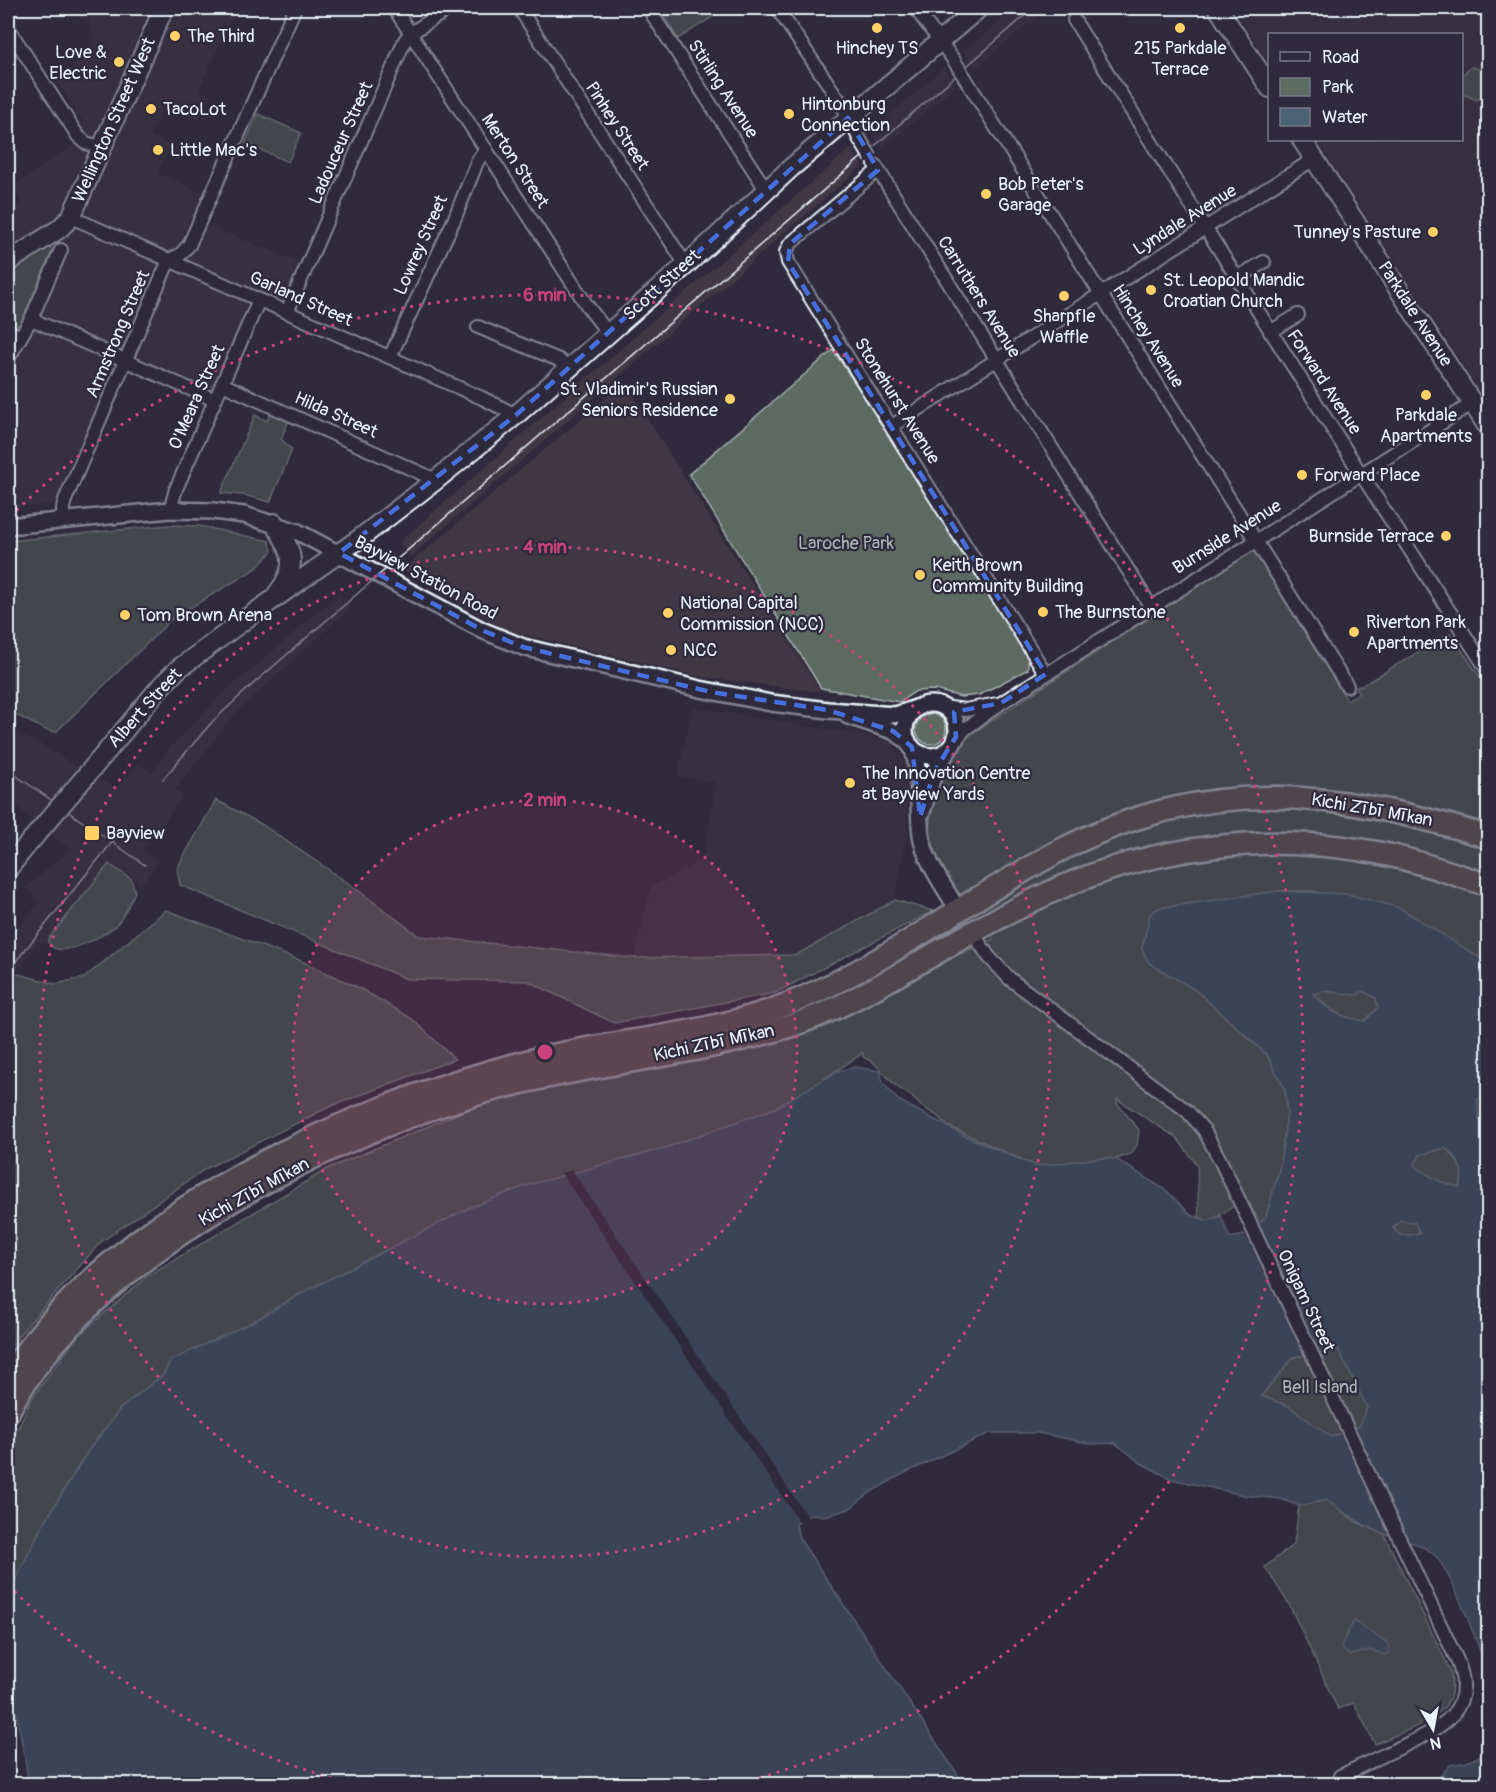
<svg xmlns="http://www.w3.org/2000/svg" width="1496" height="1792" viewBox="0 0 1496 1792" font-family="Pangolin,sans-serif">
<rect width="100%" height="100%" fill="#2f2a3d"/>
<filter id="ink" filterUnits="userSpaceOnUse"><feTurbulence type="fractalNoise" baseFrequency=".0167" numOctaves="2"/><feDisplacementMap in="SourceGraphic" scale="12" xChannelSelector="R" yChannelSelector="G"/><feConvolveMatrix kernelMatrix="1 2 1 2 8 2 1 2 1" color-interpolation-filters="sRGB"/></filter>
<g filter="url(#ink)">
<g fill="#403844">
<path d="M80,8h132l21,8 -34,74 11,5 -11,25 -36,-14 -13,30 21,9 -13,28 57,25 -11,26 96,38 -16,44 -17,-7 -46,107 -102,-44 -55,141 -56,6v-178l15,15 41,-95 -12,-8 -44,28v-58l14,-10 -10,-17 60,-40 11,-24 -26,-41 37,-36 -5,-24z"/>
<path d="M1016,8h33l-73,60 -13,-17z"/>
<path d="M1237,8h251v396l-171,-264h145v-106h-192l-1,32 -23,-38z"/>
<path d="M944,67l12,18 -74,64 -11,-18z"/>
<path d="M851,148l11,18 -10,9 -441,381 -12,-14z"/>
<path d="M625,382l44,71 152,239 -119,-15 -193,-46 -107,-61z"/>
<path d="M339,594l12,13 -115,106 -61,76 8,8 -40,53 15,12 -17,23 -32,-21 -61,78h-10l-30,42v-33l13,-18 -3,-3 21,-29 -14,-13 46,-39 -17,-11 -46,-39v-70l31,14 60,37 18,7 22,-23 13,9 18,-25 50,-52z"/>
<path d="M693,707l198,33 17,27 -1,67 -12,66 -99,55 -162,3 17,-71 52,-28 13,-76 -39,-7z"/>
</g>
<g fill="#5c6b62" stroke="#a2aead" stroke-width="1.5">
<path d="M669,8h52l-2,1 1,3 -42,27 -16,-26z"/>
<path d="M1471,67l8,2 9,16 -5,12 -7,3 -10,-5 -4,1v-21z"/>
<path d="M258,114l43,19 -13,29 -43,-19z"/>
<path d="M48,246l4,3v4l-31,70 -6,4 -6,-2 -1,-53z"/>
<path d="M833,350l94,141 101,166v12l-49,26 -18,2 -26,-7 -19,1 -17,11 -78,-14 -132,-214z"/>
<path d="M271,412l18,8 -8,19 11,11 -22,52 -27,-7 -22,-2 34,-78 12,6z"/>
<path d="M169,525l31,1 69,15 3,10 -15,17 -84,50 -117,114 -10,-2 -38,-19v-170z"/>
<path d="M1253,550l94,150 12,-7 -3,-6 7,-2 87,-52 38,56v134l-52,-14 -62,-12 -52,-7 -40,-3 -78,6 -242,105c-20,-28 -36,-53 -31,-89 1,-11 2,-22 6,-32 6,-14 21,-28 31,-41z"/>
<circle cx="931" cy="729" r="15"/>
<path d="M216,800l45,24 90,61 68,51 215,22 162,-3 99,-55 38,11 -158,82 -161,30 -86,-42 -121,-2 -227,-94 -3,-17z"/>
<path d="M1281,803l82,9 56,18 69,18v115l-12,-7 -162,-65h-35l-120,17 -8,6 -9,35 7,14 48,28 70,64 18,35 2,23 -7,53 -14,51 -6,6 -13,-23c-14,4 -25,16 -39,21l-9,-4 -2,-52 -20,-27 -60,-39v4l22,27 -2,15 -6,9 -15,5 -15,-1 -65,8 -88,-40 -12,-11 -14,-8 -12,-12 -14,-9 -23,-24 -10,-5v-4l-54,36 -34,19 -113,41 -137,37 -56,22 -167,85 -138,81 -44,35 -34,45 -46,76 -32,66v-144l22,-51 47,-64 73,-63 179,-106 135,-57 69,-21 187,-33 105,-30 133,-72 35,-16 -12,-34 118,-66 92,-26z"/>
<path d="M109,864l22,15 4,13c-5,10 -11,25 -19,33 -11,11 -59,37 -68,17l2,-5z"/>
<path d="M166,910l133,50 62,29 50,29 44,41 -126,48 -124,62 -104,73 -83,94 -10,16v-368l7,-11 40,11 29,-6z"/>
<path d="M1324,991l33,4 6,-4 13,7 2,10 -13,13c-26,-4 -34,-9 -52,-28z"/>
<path d="M1488,1094v32l-9,-6 -3,-20z"/>
<path d="M1445,1148c13,10 20,23 15,39 -17,-2 -32,-11 -46,-22l6,-10z"/>
<path d="M1400,1220l15,3 6,9 -10,3h-12l-6,-7z"/>
<path d="M1338,1349l29,58 -7,19 -29,11 -43,-31 -27,-10 33,-39z"/>
<path d="M1326,1500l31,22 27,12 67,138c1,9 2,19 -2,28 -9,21 -54,35 -74,44l-21,-41 -16,6 -49,-105 -24,-37 29,-23 5,-38z"/>
</g>
<g fill="#4b6376" stroke="#8a9caa" stroke-width="1.5" fill-rule="evenodd">
<path d="M1279,891l68,3 53,14 88,55v131l-11,6 2,20 9,6v74l-4,5 1,10h3v458c-9,-25 -37,-106 -56,-120 -13,-11 -31,-13 -47,-19 -22,-8 -40,-21 -59,-34l-27,6 -18,-7 -33,-3 -77,-17 -30,-16 -26,-20 -22,1 -55,-11h-48l-87,41 -32,18 -22,17 -23,7 -14,-2 -16,10 3,14 165,246h-936l-1,-13 -9,-50 -10,-35v-90l32,-66 46,-76 34,-45 44,-35 6,-13 88,-42 44,-26 167,-85 56,-22 137,-37 113,-41 63,-37 17,-4 25,4 3,12 15,17 67,36 71,30 65,-8 15,1 51,32 24,24 17,6 13,-5 9,22 14,-3 22,-18 14,-51 7,-53 -2,-23 -18,-35 -70,-64 -48,-28 -7,-14 8,-35 9,-6zM1324,991l33,4 6,-4 13,7 2,10 -13,13c-26,-4 -34,-8 -52,-27zM1445,1148c13,9 20,22 15,39 -17,-2 -32,-11 -46,-22l6,-10zM1400,1220l15,3 5,10 -9,2h-12l-6,-7zM1338,1349l29,58 -7,19 -29,11 -43,-31 -27,-10 33,-39z"/>
<path d="M1354,1621l35,23 -1,9 -3,2 -14,-5 -22,5 -7,-6 -1,-4z"/>
<path d="M1488,1752v32h-51l-1,-3 14,-16 17,-3z"/>
</g>
<g fill="#2f2a3d">
<path d="M572,1170l237,349 -8,5 -240,-351z"/>
<path d="M1257,1221l64,134 -16,3 -61,-127z"/>
<path d="M1354,1425l57,121 -20,-7 -52,-108z"/>
</g>
<g fill="none" stroke-linecap="round" stroke-linejoin="round">
<g stroke="#e8f1f8" stroke-width="16">
<g id="minor">
<path d="M394,8l194,299 20,26"/>
<path d="M519,8l167,257"/>
<path d="M648,8l119,183"/>
<path d="M777,8l64,95 19,37"/>
<path d="M915,8l38,51"/>
<path d="M1074,20l287,454 127,197"/>
<path d="M8,28l70,108 8,7 17,5"/>
<path d="M965,78l382,608"/>
<path d="M875,165l276,442"/>
<path d="M878,170l-88,74 -4,8 2,10 258,412"/>
<path d="M71,217l411,181 34,17"/>
<path d="M1237,278l27,-16"/>
<path d="M287,312l118,-272 6,-7 39,-25"/>
<path d="M31,319l184,81"/>
<path d="M478,327l81,33 7,9"/>
<path d="M8,330l12,8"/>
<path d="M1270,332l28,-17"/>
<path d="M390,357l64,-137 23,-58 9,-13"/>
<path d="M8,359l23,-40 30,-69"/>
<path d="M222,384l214,96"/>
<path d="M892,426l422,-267"/>
<path d="M170,510l6,-21 83,-189"/>
<path d="M63,521v-13l2,-8 104,-240 11,-5 9,-10 106,-237"/>
<path d="M943,707l22,3 32,-6"/>
<path d="M953,743l12,-14 36,-26 472,-300"/>
<path d="M972,932l17,25 21,22 177,132 17,19 17,32 236,498c22,52 -19,69 -58,88 -20,9 -39,19 -59,28"/>
</g>
</g>
<g stroke="#e8f1f8" stroke-width="20">
<g id="tertiary">
<path d="M8,526l162,-16 43,1 31,4 54,17 186,99 39,16 177,42 71,14 57,7 67,5 24,-8"/>
<circle cx="931" cy="730" r="26"/>
<path d="M848,716l45,15 15,10"/>
<path d="M912,747c10,28 5,58 9,88 4,27 24,52 37,75"/>
<path d="M922,812l13,-42 14,-21"/>
</g>
</g>
<g stroke="#e8f1f8" stroke-width="22">
<g id="secondary">
<path d="M1218,8l52,80"/>
<path d="M1302,140l186,287"/>
<path d="M8,262l51,-33 12,-12 93,-209"/>
<path d="M274,523c19,28 25,43 3,71"/>
<path d="M107,751l54,-65 17,-17 69,-51 112,-79 77,-59 80,-65 170,-150 106,-98 187,-159"/>
<path d="M8,869l15,-19"/>
</g>
</g>
<g stroke="#e8f1f8" stroke-width="26">
<g id="trunk">
<path d="M8,1377c105,-164 344,-273 529,-318 79,-19 163,-23 240,-51 61,-22 115,-56 169,-90 36,-23 72,-44 109,-65 152,-79 276,-64 433,-16"/>
<path d="M8,1412c81,-158 332,-285 499,-326 94,-24 191,-31 283,-60 65,-21 124,-62 183,-94 29,-16 59,-32 89,-45 93,-40 199,-53 299,-37 44,6 86,22 127,35"/>
</g>
</g>
<use href="#minor" stroke="#2f2a3d" stroke-width="12"/>
<use href="#tertiary" stroke="#2f2a3d" stroke-width="15"/>
<use href="#secondary" stroke="#2f2a3d" stroke-width="18"/>
<use href="#trunk" stroke="#766964" stroke-width="21"/>
<g stroke="#e8f1f8" stroke-width="1.5">
<path d="M8,770l137,95"/>
<path d="M163,779l50,-58 40,-37 781,-676"/>
<path d="M8,971l110,-136"/>
</g>
<g stroke="#e8f1f8" stroke-width="16" stroke-linecap="butt">
<g id="minor-bridge">
<path d="M953,59l12,19"/>
<path d="M860,140l11,18"/>
</g>
</g>
<g stroke="#e8f1f8" stroke-width="22" stroke-linecap="butt">
<path id="secondary-bridge" d="M23,850l84,-99"/>
</g>
<use href="#minor-bridge" stroke="#2f2a3d" stroke-width="12"/>
<use href="#secondary-bridge" stroke="#2f2a3d" stroke-width="18"/>
</g>
</g>
<path d="M0 0H1496V1792H0ZM848,118l30,52 -88,74 -2,18 258,412 -45,29 -47,9 2,25 -21,33 -15,47 -8,-70 -19,-16 -65,-21 -117,-18 -188,-45 -39,-16 -145,-78 177,-138z" fill="#2f2a3d" fill-opacity=".55" fill-rule="evenodd"/>
<path fill="none" stroke="#466fde" stroke-width="4.5" stroke-dasharray="12 8" stroke-linejoin="round" d="M848,118l30,52 -88,74 -2,18 258,412 -45,29 -47,9 2,25 -21,33 -15,47 -8,-70 -19,-16 -65,-21 -117,-18 -188,-45 -39,-16 -145,-78 177,-138z"/>
<circle cx="545" cy="1052" r="252" fill="#ca437a" fill-opacity=".12"/>
<g fill="none" stroke="#ca437a" stroke-width="3" stroke-dasharray="3 6">
<circle cx="545" cy="1052" r="252"/>
<circle cx="545" cy="1052" r="505"/>
<path d="M349 1783A757 757 0 0 1 10 1587M10 517A757 757 0 1 1 741 1783"/>
</g>
<g fill="#ffd166" stroke="#2f2a3d" stroke-width="2">
<circle cx="877" cy="28" r="6"/>
<circle cx="1180" cy="28" r="6"/>
<circle cx="175" cy="36" r="6"/>
<circle cx="119" cy="62" r="6"/>
<circle cx="151" cy="109" r="6"/>
<circle cx="789" cy="114" r="6"/>
<circle cx="158" cy="150" r="6"/>
<circle cx="986" cy="194" r="6"/>
<circle cx="1433" cy="232" r="6"/>
<circle cx="1151" cy="290" r="6"/>
<circle cx="1064" cy="296" r="6"/>
<circle cx="1426" cy="395" r="6"/>
<circle cx="730" cy="399" r="6"/>
<circle cx="1302" cy="475" r="6"/>
<circle cx="1446" cy="536" r="6"/>
<circle cx="920" cy="575" r="6"/>
<circle cx="1043" cy="612" r="6"/>
<circle cx="668" cy="613" r="6"/>
<circle cx="125" cy="615" r="6"/>
<circle cx="1354" cy="632" r="6"/>
<circle cx="671" cy="650" r="6"/>
<circle cx="850" cy="783" r="6"/>
<rect x="84" y="825" width="16" height="16" rx="3"/>
</g>
<g text-anchor="middle" dominant-baseline="central" stroke-width="4.5" stroke-linejoin="round" paint-order="stroke">
<g font-size="18" fill="#e8f1f8" stroke="#2f2a3d" text-anchor="start">
<text x="187" y="36">The Third</text>
<text x="877" y="48" text-anchor="middle">Hinchey TS</text>
<text x="1180" y="48" text-anchor="middle">215 Parkdale<tspan x="1180" dy="21">Terrace</tspan></text>
<text x="107" y="52" text-anchor="end">Love &amp;<tspan x="107" dy="21">Electric</tspan></text>
<text x="801" y="104">Hintonburg<tspan x="801" dy="21">Connection</tspan></text>
<text x="163" y="109">TacoLot</text>
<text x="170" y="150">Little Mac's</text>
<text x="998" y="184">Bob Peter's<tspan x="998" dy="21">Garage</tspan></text>
<text x="1421" y="232" text-anchor="end">Tunney's Pasture</text>
<text x="1163" y="280">St. Leopold Mandic<tspan x="1163" dy="21">Croatian Church</tspan></text>
<text x="1064" y="316" text-anchor="middle">Sharpfle<tspan x="1064" dy="21">Waffle</tspan></text>
<text x="718" y="389" text-anchor="end">St. Vladimir's Russian<tspan x="718" dy="21">Seniors Residence</tspan></text>
<text x="1426" y="415" text-anchor="middle">Parkdale<tspan x="1426" dy="21">Apartments</tspan></text>
<text x="1314" y="475">Forward Place</text>
<text x="1434" y="536" text-anchor="end">Burnside Terrace</text>
<text x="932" y="565">Keith Brown<tspan x="932" dy="21">Community Building</tspan></text>
<text x="680" y="603">National Capital<tspan x="680" dy="21">Commission (NCC)</tspan></text>
<text x="1055" y="612">The Burnstone</text>
<text x="137" y="615">Tom Brown Arena</text>
<text x="1366" y="622">Riverton Park<tspan x="1366" dy="21">Apartments</tspan></text>
<text x="683" y="650">NCC</text>
<text x="862" y="773">The Innovation Centre<tspan x="862" dy="21">at Bayview Yards</tspan></text>
<text x="106" y="833">Bayview</text>
</g>
<g font-size="18" fill="#e8f1f8" stroke="#2f2a3d">
<text transform="translate(723 89) rotate(57)">Stirling Avenue</text>
<text transform="translate(114 120) rotate(-66)">Wellington Street West</text>
<text transform="translate(617 126) rotate(57)">Pinhey Street</text>
<text transform="translate(341 143) rotate(-66)">Ladouceur Street</text>
<text transform="translate(515 161) rotate(57)">Merton Street</text>
<text transform="translate(1185 220) rotate(-32)">Lyndale Avenue</text>
<text transform="translate(421 245) rotate(-66)">Lowrey Street</text>
<text transform="translate(662 285) rotate(-42)">Scott Street</text>
<text transform="translate(979 297) rotate(58)">Carruthers Avenue</text>
<text transform="translate(301 299) rotate(24)">Garland Street</text>
<text transform="translate(1415 314) rotate(57)">Parkdale Avenue</text>
<text transform="translate(118 334) rotate(-67)">Armstrong Street</text>
<text transform="translate(1148 336) rotate(58)">Hinchey Avenue</text>
<text transform="translate(1324 382) rotate(57)">Forward Avenue</text>
<text transform="translate(197 397) rotate(-66)">O'Meara Street</text>
<text transform="translate(897 401) rotate(58)">Stonehurst Avenue</text>
<text transform="translate(336 415) rotate(24)">Hilda Street</text>
<text transform="translate(1227 537) rotate(-32)">Burnside Avenue</text>
<text transform="translate(426 578) rotate(28)">Bayview Station Road</text>
<text transform="translate(145 708) rotate(-48)">Albert Street</text>
<text transform="translate(1372 810) rotate(10)">Kichi Zībī Mīkan</text>
<text transform="translate(714 1043) rotate(-12)">Kichi Zībī Mīkan</text>
<text transform="translate(254 1192) rotate(-29)">Kichi Zībī Mīkan</text>
<text transform="translate(1306 1301) rotate(65)">Onigam Street</text>
</g>
<g font-size="18" fill="#a9b5b4" stroke="#2f2a3d">
<text x="846" y="543">Laroche Park</text>
<text x="1320" y="1387">Bell Island</text>
</g>
</g>
<circle cx="545" cy="1052" r="9" fill="#ca437a" stroke="#2f2a3d" stroke-width="3"/>
<g font-size="18" text-anchor="middle" font-weight="bold" fill="#ca437a" stroke="#2f2a3d" stroke-width="4.5" stroke-linejoin="round" paint-order="stroke">
<text x="545" y="301">6 min</text>
<text x="545" y="553">4 min</text>
<text x="545" y="806">2 min</text>
</g>
<rect width="1496" height="1792" fill="none" stroke="#2f2a3d" stroke-width="30"/>
<rect x="15" y="15" width="1466" height="1762" fill="none" stroke="#e8f1f8" stroke-width="2" filter="url(#ink)"/>
<rect x="1268" y="33" width="195" height="108" fill="#2f2a3d" stroke="#797a88" stroke-width="1.5"/>
<rect x="1280" y="52" width="30" height="9" fill="#2f2a3d" stroke="#797a88" stroke-width="1.5"/>
<text x="1322" y="63" font-size="18" fill="#e8f1f8">Road</text>
<rect x="1280" y="78" width="30" height="18" fill="#5c6b62" stroke="#797a88" stroke-width="1.5"/>
<text x="1322" y="93" font-size="18" fill="#e8f1f8">Park</text>
<rect x="1280" y="108" width="30" height="18" fill="#4b6376" stroke="#797a88" stroke-width="1.5"/>
<text x="1322" y="123" font-size="18" fill="#e8f1f8">Water</text>
<g transform="translate(1433 1729) rotate(170)" stroke="#2f2a3d" stroke-width="4.5" paint-order="stroke">
<path d="M0-4.5L10 22L0 15L-10 22Z" fill="#e8f1f8"/>
<text y="-9" font-size="16" font-weight="bold" text-anchor="middle" fill="#e8f1f8">N</text>
</g>
</svg>
